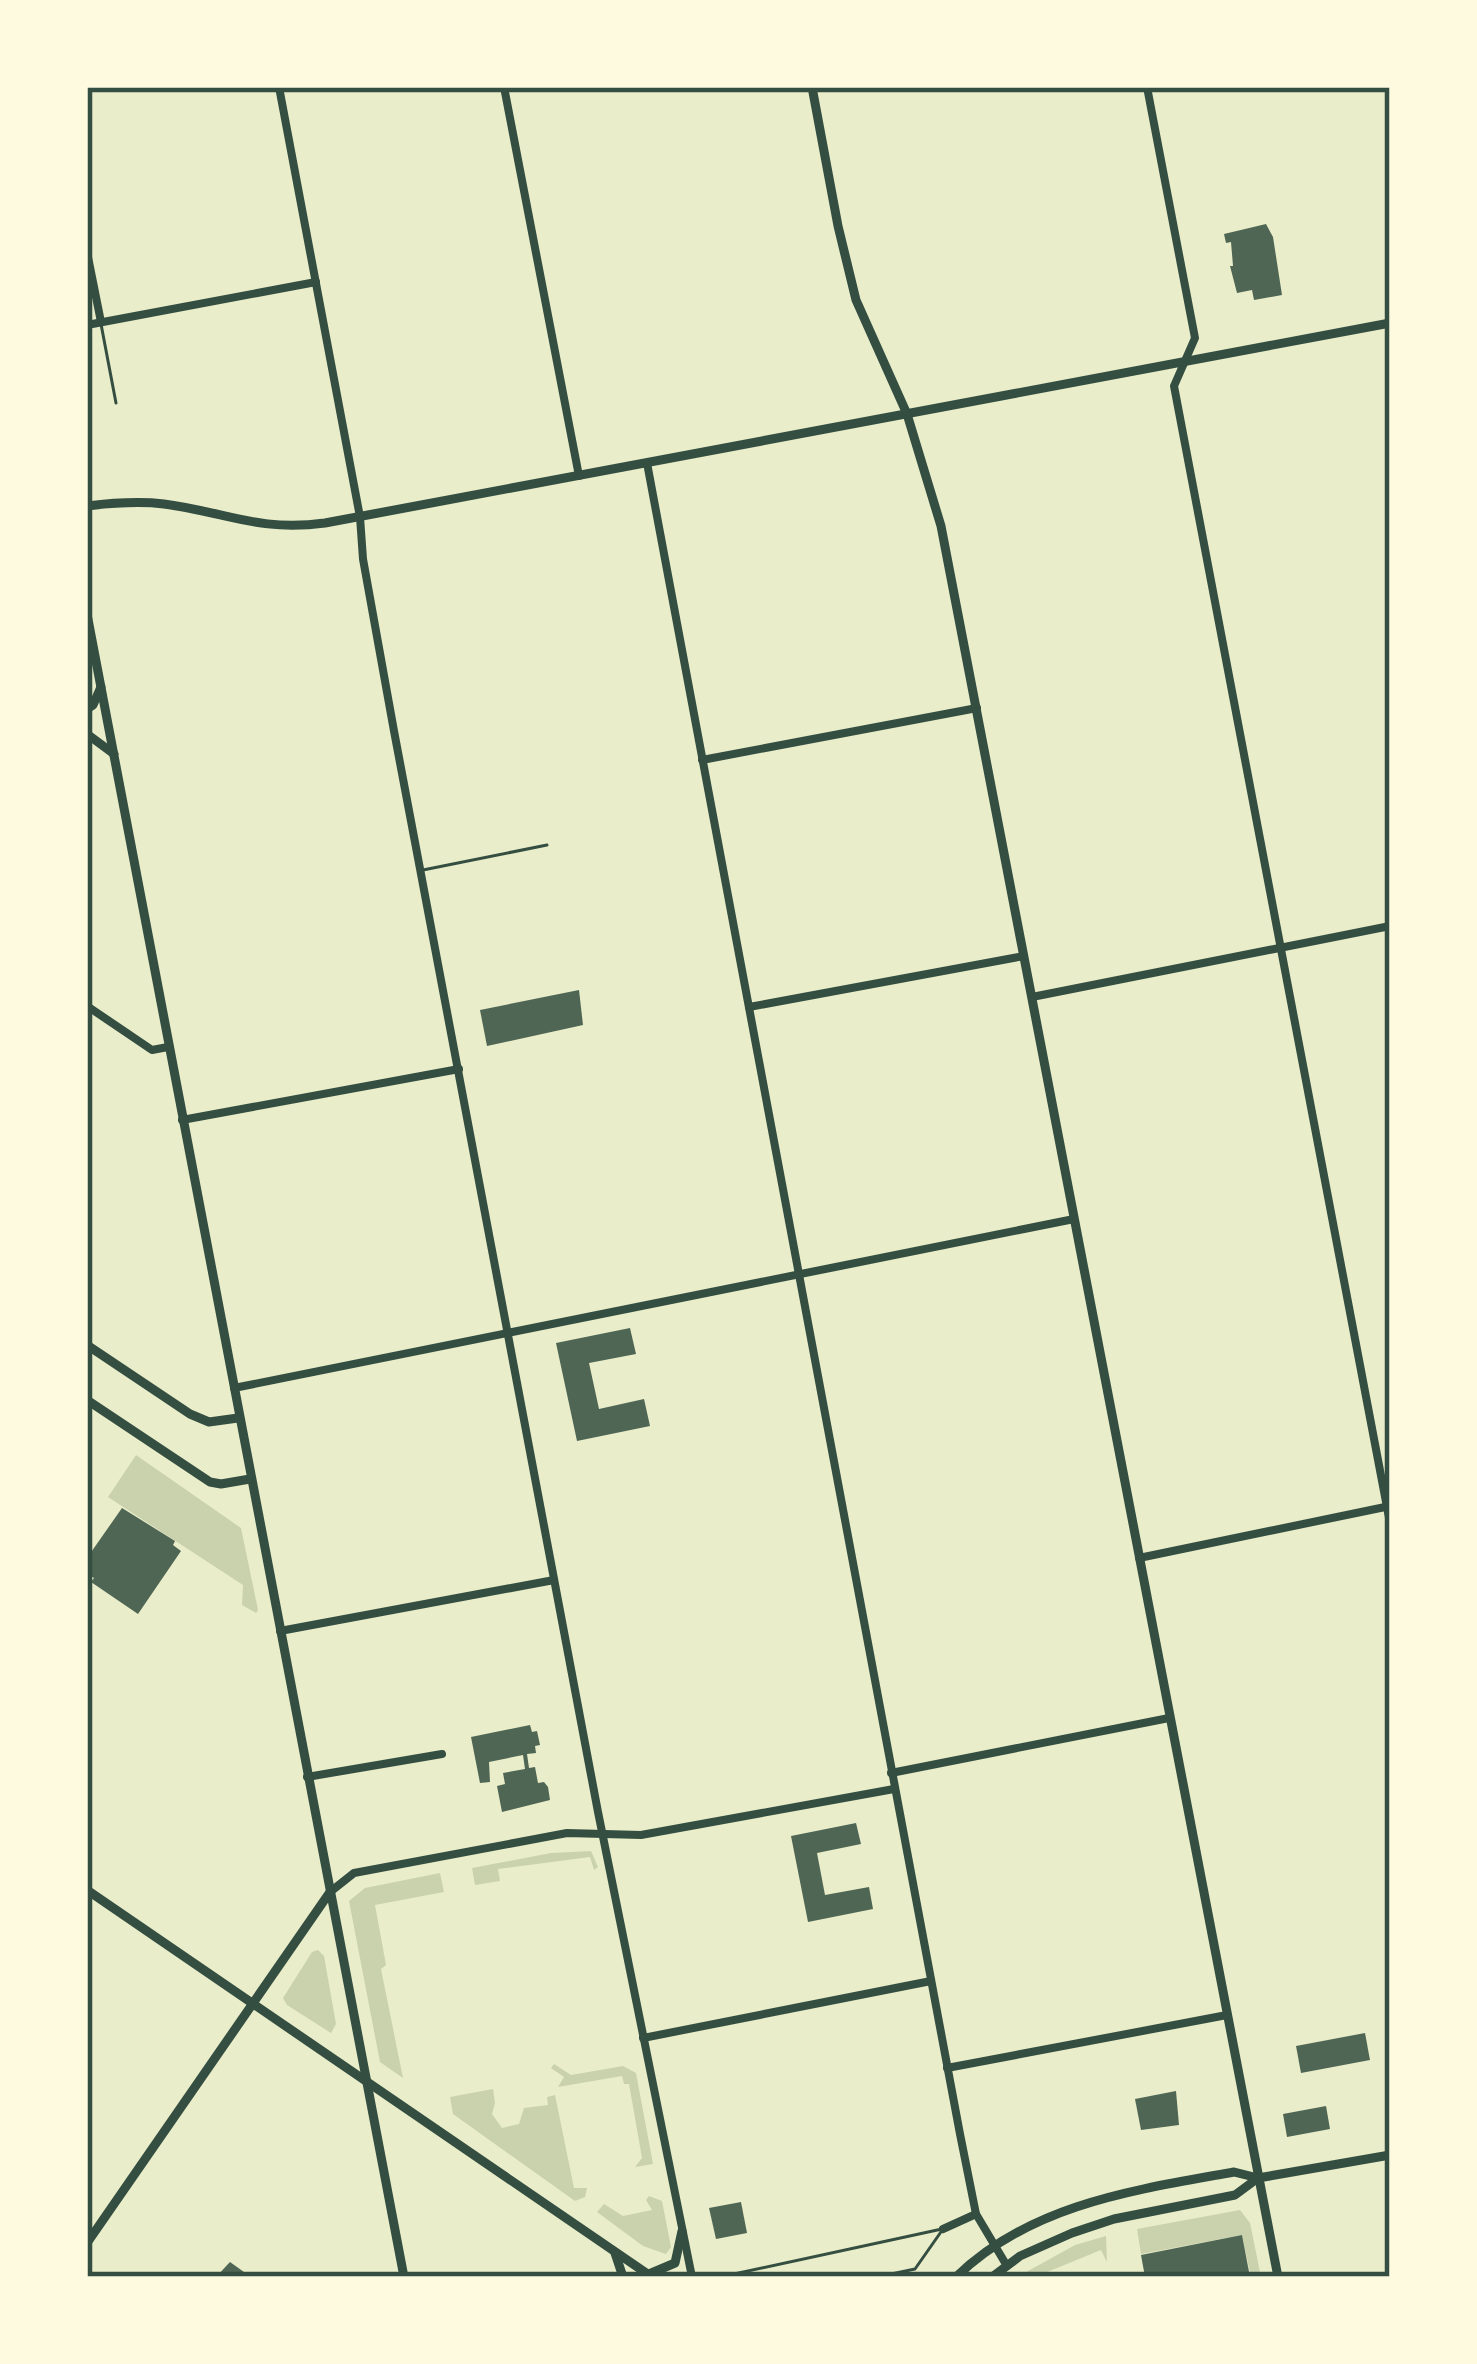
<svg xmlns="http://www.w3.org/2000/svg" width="1477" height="2364" viewBox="0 0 1477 2364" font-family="Mulish,sans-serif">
<rect width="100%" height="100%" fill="#e9edc9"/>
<g fill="#cad2ad">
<path d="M136,1455l105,73 17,82 -2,3 -14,-8 1,-20 -135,-88z"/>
<path d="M591,1851l7,16 -4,3 -4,-13 -92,12 2,12 -25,4 -3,-17 79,-15z"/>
<path d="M440,1873l4,19 -69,13 11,60 -5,4 22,109 -23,-16 -31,-161 16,-13z"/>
<path d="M318,1950l6,6 12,68 -5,9 -44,-28 -4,-7 29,-46z"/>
<path d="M554,2064l17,11 52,-9 13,7 17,91 -18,3 7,-9 -13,-74h-5l-2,-8 -64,11 6,-10 -13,-9z"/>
<path d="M493,2089l2,14 -3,11 10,14 17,-4 5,-16 24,-3 -1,-8 8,-2 19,93h13l-2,9 -10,4 -122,-87 -3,-17z"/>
<path d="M649,2196l13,5 9,46 -5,7 -23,-8 -46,-34 7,-8 19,12 29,-6 -6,-10z"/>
<path d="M1240,2210l10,13 11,54h-10l-9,-42 -101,19 -4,-25z"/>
<path d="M1106,2236l1,26 -6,-12 -66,27 -16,-1 56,-31z"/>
</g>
<g fill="#4f6655">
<path d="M1266,224l7,13 9,58 -28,5 -2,-10 -15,3 -7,-27h3l-2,-24 -5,1 -2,-9z"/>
<path d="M579,990l4,35 -96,21 -7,-36z"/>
<path d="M630,1328l6,26 -47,9 10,46 45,-10 6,27 -73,15 -21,-98z"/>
<path d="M122,1508l53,33 -2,4 8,6 -43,63 -47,-32 3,-4 -7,-4v-16z"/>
<path d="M530,1725l2,7 5,-1 3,14 -5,1 1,7 -9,1 2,14 6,-1 3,16 6,-1 4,5 2,13 -48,12 -5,-26 8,-2 -2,-11 22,-4 -2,-14 -34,7 1,20 -10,1 -9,-46z"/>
<path d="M856,1823l5,21 -44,9 8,42 44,-8 4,22 -65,13 -17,-86z"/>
<path d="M1365,2033l5,27 -69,13 -5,-27z"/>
<path d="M1176,2091l3,34 -38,5 -6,-31z"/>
<path d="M1326,2106l4,23 -43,8 -4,-23z"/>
<path d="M741,2202l6,31 -31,6 -7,-31z"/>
<path d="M1242,2235l8,42h-105l-4,-22z"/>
<path d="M230,2262l21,15h-35z"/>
</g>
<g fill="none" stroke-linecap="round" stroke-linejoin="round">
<g stroke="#344e41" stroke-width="3">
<path d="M101,324l15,79"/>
<path d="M423,870l124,-25"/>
<path d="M720,2277l222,-48"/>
<path d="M877,2277l38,-8 28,-40"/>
</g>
<g stroke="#344e41" stroke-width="8">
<path d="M279,87l81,430 3,42 31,172 204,1081 94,465"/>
<path d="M504,87l75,389"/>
<path d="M1147,87l48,251 -21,48 216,1137"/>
<path d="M87,252l14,70"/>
<path d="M87,325l229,-43"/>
<path d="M647,463l313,1671 16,80 31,52"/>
<path d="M702,760l275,-52"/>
<path d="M1032,997l358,-71"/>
<path d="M87,1006l65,44 16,-3"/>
<path d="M749,1007l275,-51"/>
<path d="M182,1120l277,-51"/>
<path d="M234,1388l840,-169"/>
<path d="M1139,1558l251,-52"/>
<path d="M280,1631l274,-51"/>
<path d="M891,1773l278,-55"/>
<path d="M307,1777l135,-23"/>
<path d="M330,1892l24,-19 213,-40 74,2 253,-46"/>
<path d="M643,2038l288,-57"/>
<path d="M947,2068l280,-53"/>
<path d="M943,2229l33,-15"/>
</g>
<g stroke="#344e41" stroke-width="9">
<path d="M812,87l26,139 18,74 51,114 34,112 337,1751"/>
<path d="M87,614l317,1663"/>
<path d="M87,709l6,-4 8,-18"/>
<path d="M87,734l27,20"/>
<path d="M87,1345l103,69 19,8 29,-4"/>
<path d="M87,1400l123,82 11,2 29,-5"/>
<path d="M87,2243l243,-351"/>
</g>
<g stroke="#344e41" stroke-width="9">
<path d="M87,506c25,-3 51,-5 77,-2 62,8 94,28 161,19l1065,-200"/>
<path d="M87,1890l565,387"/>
<path d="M615,2253l8,24"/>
<path d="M649,2274l26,-11 7,-32"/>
<path d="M956,2277c75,-73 178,-87 278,-105l24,6 132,-23"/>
<path d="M992,2277l28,-21 52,-23 42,-14 121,-24 23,-17"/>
</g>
</g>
<rect width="1477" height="2364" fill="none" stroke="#fefae0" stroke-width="180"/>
<rect x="90" y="90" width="1297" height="2184" fill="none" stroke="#344e41" stroke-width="4.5"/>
</svg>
